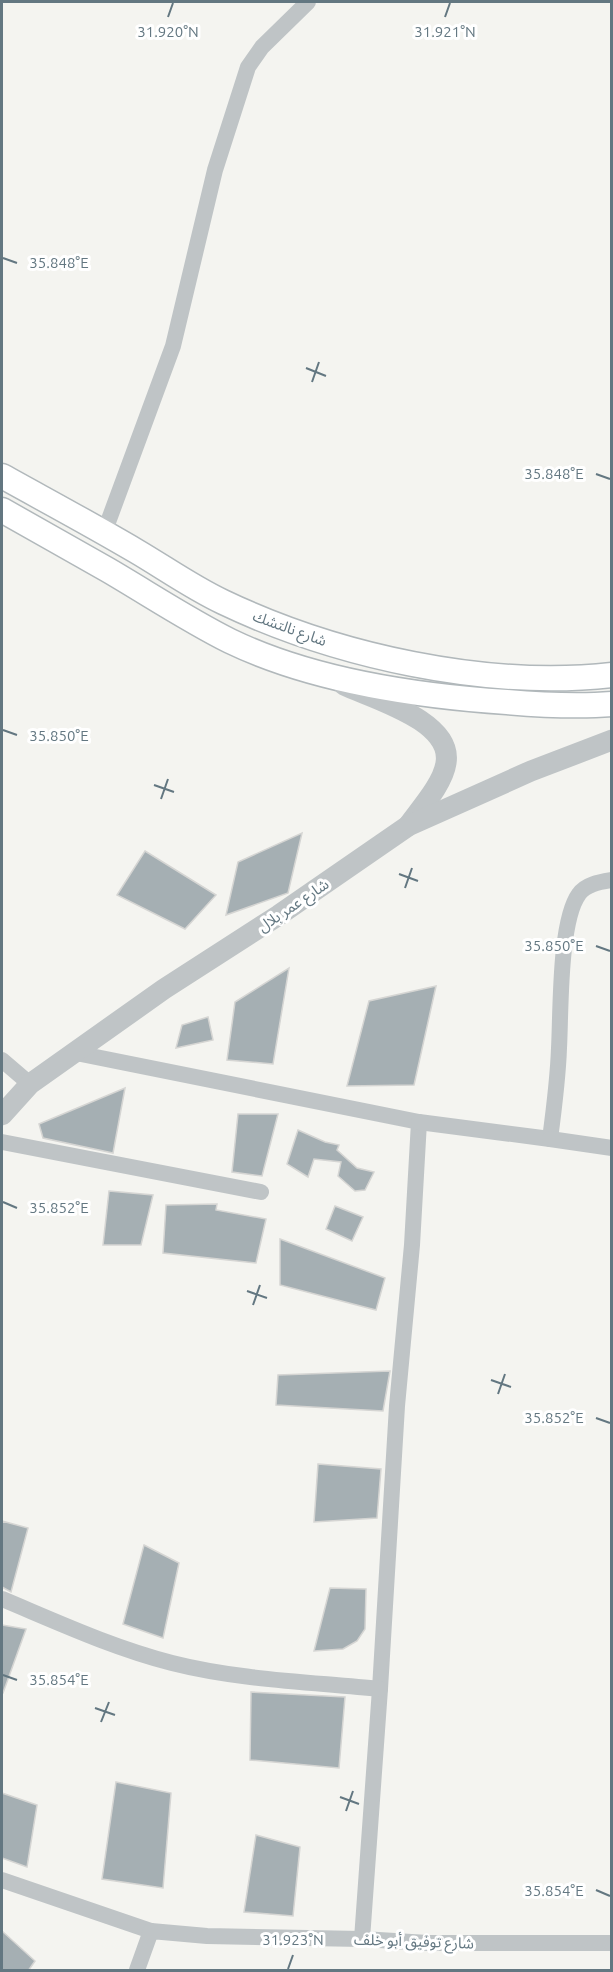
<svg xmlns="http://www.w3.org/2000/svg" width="613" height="1972" viewBox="0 0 613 1972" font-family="Ubuntu,'Noto Sans Arabic',sans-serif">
<rect width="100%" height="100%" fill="#f4f4f0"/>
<g fill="#a5afb3" stroke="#d5d5d3" stroke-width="1.5">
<path d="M302,833l-14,60 -62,22 12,-53z"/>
<path d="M145,851l71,44 -31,34 -68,-34z"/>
<path d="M289,968l-16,96 -46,-4 8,-58z"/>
<path d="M436,986l-22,99 -67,1 22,-85z"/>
<path d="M208,1017l5,23 -37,8 6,-23z"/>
<path d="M125,1088l-12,65 -70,-15 -4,-14z"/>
<path d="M238,1114h40l-16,62 -30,-4z"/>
<path d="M298,1130l27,12 14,3 -2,5 20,18 17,4 -9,18 -10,1 -17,-15 3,-14 -27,-3 -6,18 -21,-13z"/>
<path d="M109,1191l44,4 -12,50h-38z"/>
<path d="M217,1204l-1,6 50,9 -10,44 -93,-10 3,-48z"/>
<path d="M335,1206l28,11 -11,24 -26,-12z"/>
<path d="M280,1239l105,39 -9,32 -96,-25z"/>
<path d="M390,1371l-7,40 -107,-6 2,-30z"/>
<path d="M318,1464l63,5 -4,49 -63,4z"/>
<path d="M2,1521l26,7 -17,64 -9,-5z"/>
<path d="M144,1545l35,18 -16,75 -40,-14z"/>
<path d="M330,1588l36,1 -1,40 -8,12 -14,8 -29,2z"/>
<path d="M2,1625l24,4 -23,64h-1z"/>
<path d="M251,1692l94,5 -6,71 -89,-8z"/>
<path d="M116,1782l55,11 -8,95 -61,-9z"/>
<path d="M2,1793l35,12 -10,62 -25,-9z"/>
<path d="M256,1835l44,12 -7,69 -49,-4z"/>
<path d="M2,1931l33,30 -7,10h-26z"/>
</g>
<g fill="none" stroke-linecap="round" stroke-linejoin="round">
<g stroke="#b1b8bb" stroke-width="27">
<g id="secondary">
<path d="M2,476c45,25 90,49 134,75 29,17 57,37 87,51 113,54 263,87 389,73"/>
<path d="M2,510c35,20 71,40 106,60 41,24 80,50 122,71 83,40 186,55 277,61 35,3 70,5 105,2"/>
</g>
</g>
<g stroke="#bfc4c6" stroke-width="16">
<path d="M104,533l69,-187 42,-176 33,-103 14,-20 46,-45"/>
<path d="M76,1053l343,69 -7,123 -15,161 -17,283 -18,250"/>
<path d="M2,1060l28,24"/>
<path d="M419,1122l131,17c4,-30 8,-61 9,-91 2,-36 0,-127 20,-154 7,-10 21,-12 33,-14"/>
<path d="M550,1139l62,9"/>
<path d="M2,1142l259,50"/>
<path d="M2,1599c55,23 111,49 170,64 67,17 139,19 208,26"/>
<path d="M2,1880l149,51"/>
<path d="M137,1970l14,-39 56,5 155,3 66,4h184"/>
</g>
<g stroke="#bfc4c6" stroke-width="21">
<path d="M344,685c30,14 109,36 102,78 -3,21 -26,46 -38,63"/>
<path d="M2,1115l28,-31 134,-95 115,-74 129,-89 123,-55 81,-31"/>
</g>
<use href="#secondary" stroke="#fff" stroke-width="24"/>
</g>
<path fill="none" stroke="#637781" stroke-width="2" d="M168,17l5,-14M445,17l5,-14M3,258l14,5M306,368l20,8M312,382l7,-20M596,474l14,5M3,730l14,5M154,785l20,7M161,799l7,-20M399,874l19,7M405,888l7,-20M596,946l14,5M3,1202l14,6M247,1291l20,7M253,1305l7,-20M491,1380l20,7M498,1394l7,-20M596,1418l14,5M3,1675l14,5M95,1708l20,7M101,1722l8,-20M340,1797l19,7M346,1811l7,-20M596,1890l14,6M288,1969l5,-14"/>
<g text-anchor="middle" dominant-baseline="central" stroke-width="6" stroke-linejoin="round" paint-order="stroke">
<g font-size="15" fill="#637781" stroke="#fff">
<text transform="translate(290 628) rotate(20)">شارع نالتشك</text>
<text transform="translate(293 905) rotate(-34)">شارع عمر بلال</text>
<text transform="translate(414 1941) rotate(2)">شارع توفيق أبو خلف</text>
</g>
</g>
<g font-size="15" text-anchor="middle" fill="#637781" stroke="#fff" stroke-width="6" stroke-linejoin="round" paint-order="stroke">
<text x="168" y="37">31.920°N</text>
<text x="445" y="37">31.921°N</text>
<text x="59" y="268">35.848°E</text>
<text x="554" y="479">35.848°E</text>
<text x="59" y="741">35.850°E</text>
<text x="554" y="951">35.850°E</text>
<text x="59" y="1213">35.852°E</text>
<text x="554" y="1423">35.852°E</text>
<text x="59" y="1685">35.854°E</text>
<text x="554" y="1896">35.854°E</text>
<text x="293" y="1945">31.923°N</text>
</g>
<rect width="613" height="1972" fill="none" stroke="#637781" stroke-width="6"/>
</svg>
